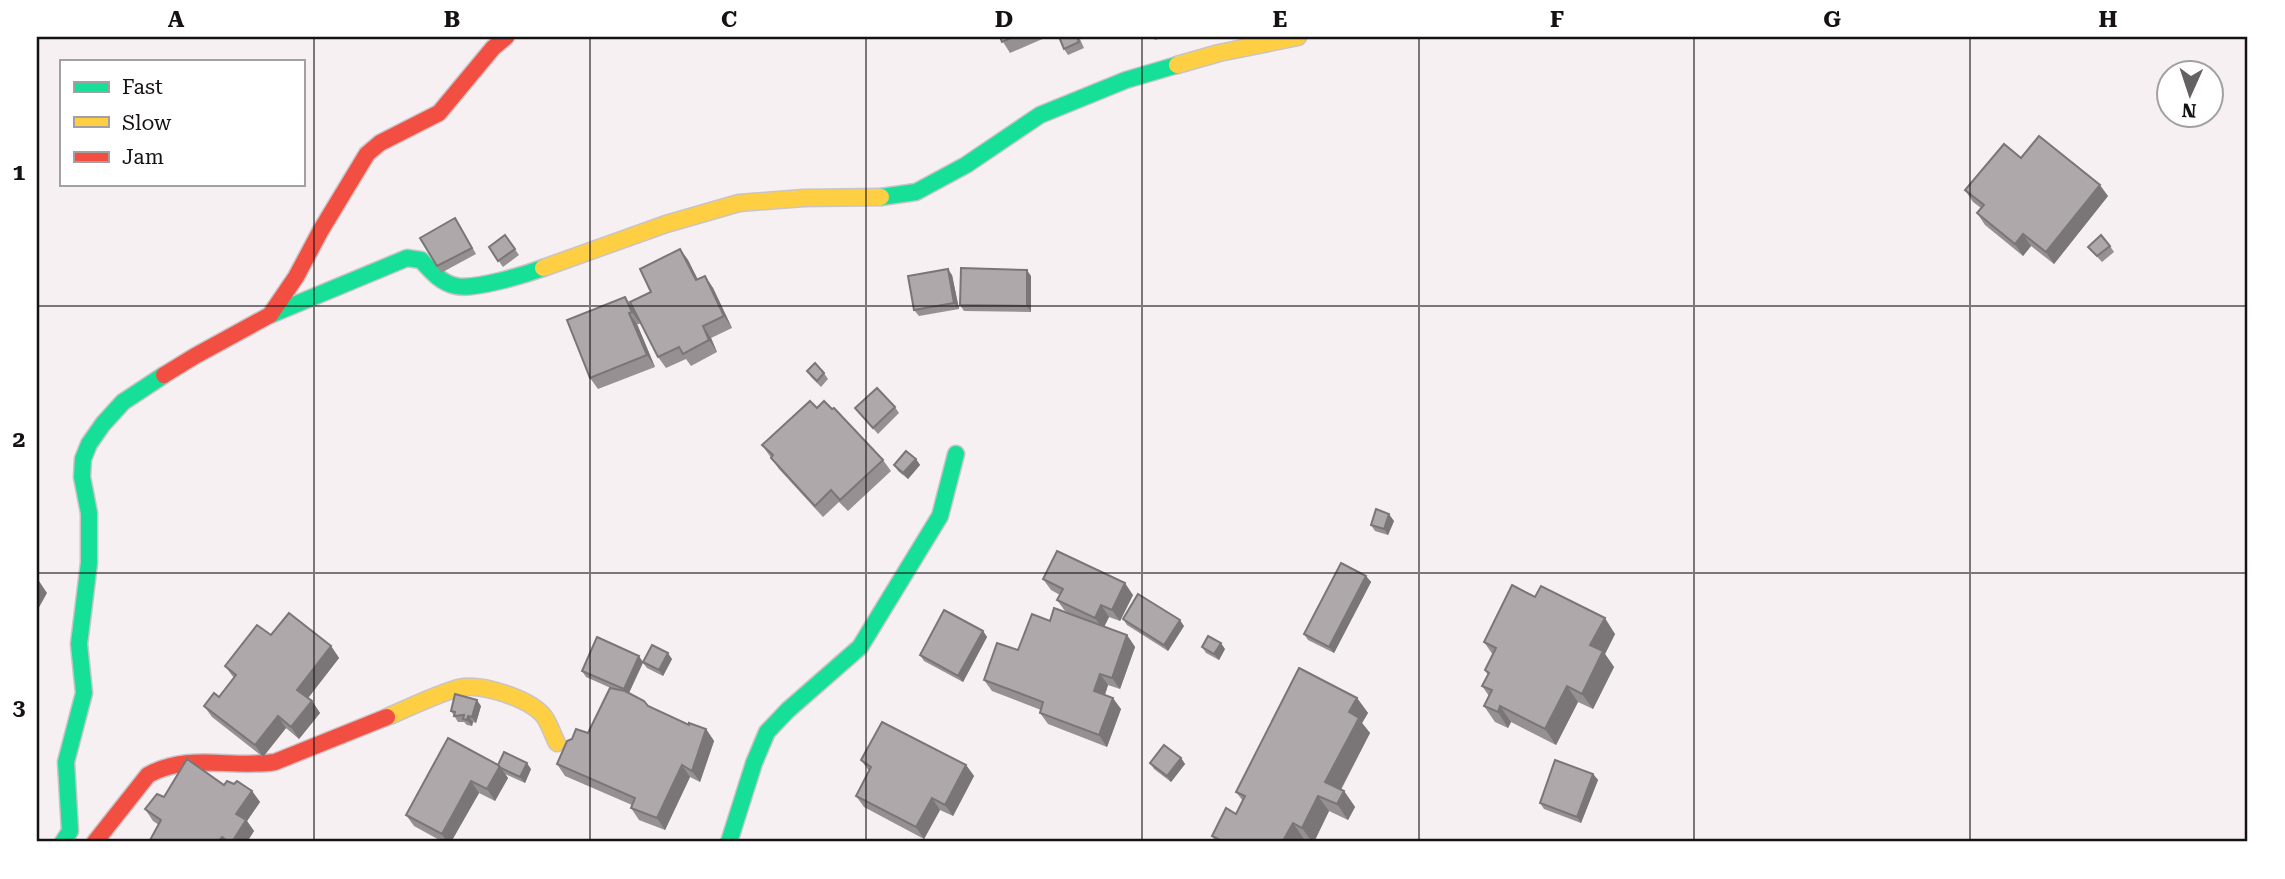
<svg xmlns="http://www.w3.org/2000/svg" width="2285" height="879" viewBox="0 0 2285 879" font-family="'Roboto Serif',serif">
<rect width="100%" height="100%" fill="#f7f0f3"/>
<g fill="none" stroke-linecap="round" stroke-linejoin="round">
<g stroke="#c9c4c6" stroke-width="19">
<g id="fast">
<path d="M881,197l35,-5 50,-27 74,-50 86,-35 51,-15"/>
<path d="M270,315l137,-57 14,2c10,11 20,23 35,26 18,4 68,-11 87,-18"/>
<path d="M63,842l7,-11 -4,-69 18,-69 -5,-49 10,-81v-50l-7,-36 1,-18 6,-15 14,-20 20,-22 41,-27"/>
<path d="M729,842l25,-79 13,-31 21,-22 72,-63 80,-131 16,-62"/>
</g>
</g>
<g stroke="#c9c4c6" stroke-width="19">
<g id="slow">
<path d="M1177,65l42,-12 79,-16"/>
<path d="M543,268l123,-44 73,-21 65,-5 77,-1"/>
<path d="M387,717c19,-8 60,-28 77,-30 21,-2 63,11 78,27 7,7 10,20 15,29"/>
</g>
</g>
<g stroke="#c9c4c6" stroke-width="19">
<g id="jam">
<path d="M164,375l31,-19 75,-41 26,-38 25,-47 46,-76 13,-11 59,-30 54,-65 13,-11"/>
<path d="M95,842l53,-67c41,-23 83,-6 127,-13l112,-45"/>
</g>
</g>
<use href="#fast" stroke="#16e098" stroke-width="16"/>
<use href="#slow" stroke="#ffcf43" stroke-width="16"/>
<use href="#jam" stroke="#f24e42" stroke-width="16"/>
</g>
<g fill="#969093">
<path d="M1000,37h47l-37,16z"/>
<path d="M1079,37l5,11 -16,7 -4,-6z"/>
<path d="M1153,37h12l-10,3z"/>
<path d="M2021,158l87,38 -54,68 -23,-18 -8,10 -38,-31 -8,-12 4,-5 -8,-6 -8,-12z"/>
<path d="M459,224l17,30 -35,19 -4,-7z"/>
<path d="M505,235l14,20 -16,12 -14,-20z"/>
<path d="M2110,246l4,6 -12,10 -14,-15z"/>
<path d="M680,249l8,11 10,20 7,-4 8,12 19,40 -21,10 6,14 -26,14 -5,-7 -20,9 -8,-11 -24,-46 6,13h-3l18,43 -57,22 -8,-11 43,-71 18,-15z"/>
<path d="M952,275l7,34 -40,7 -5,-6z"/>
<path d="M1031,276v36l-67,-1 -4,-6z"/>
<path d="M807,371l17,2 4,6 -7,8 -10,-10z"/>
<path d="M895,407l4,6 -21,21 -23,-26z"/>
<path d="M762,445l121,15 8,11 -43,40 -9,-9 -16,15 -44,-48z"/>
<path d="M916,459l4,6 -12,14 -10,-8 -4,-6z"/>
<path d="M1394,521l-6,14 -13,-4 -4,-6z"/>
<path d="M1366,576l5,6 -37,71 -26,-13 -4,-6z"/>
<path d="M1043,579l90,16 -13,26 -11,-4 -5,10 23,8 8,12 -15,42 -12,-4 -3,10 16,14 -14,38 -59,-23 -8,-11 1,-3 -49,-19 -8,-11 66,-59 27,-4 -12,-6 -8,-11 3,-5 -9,-5z"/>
<path d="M1535,597l80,37 -10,20 9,13 -21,42 -15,-7 -22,43 -45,-23 -3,6 -13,-6 -11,-16 5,-10 -7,-10 6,-11 -3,-5 8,-15 -9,-13z"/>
<path d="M1123,619l61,7 -16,25 -41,-26z"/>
<path d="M983,631l4,6 -24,45 -39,-21 -4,-6z"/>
<path d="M271,635l60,11 8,12 -31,40 4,3 8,12 -21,26 -13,-11 -23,29 -51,-40 -8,-11 15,-9 15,-19 -9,-12z"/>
<path d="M1202,647l23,2 -6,11 -13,-7z"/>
<path d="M672,659l-9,17 -16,-8 -4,-5 -14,30 19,13 41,19 17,4 8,12 -14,41 -10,-5 -25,53 -26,-10 -8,-12 1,-3 -67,-29 -8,-12 31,-31 25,-44 -27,-12 -4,-6 61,-10z"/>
<path d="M1357,698l11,15 -6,10 8,10 -29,57 3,1 11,16 -7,13 -19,-9 -15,31h-3l-7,-3 -2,3h-86l-4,-6 24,-22 7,-13 -7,-9z"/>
<path d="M481,706l-5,17 -3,-1 -1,4 -5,-1 -3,-3h-6l-7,-11z"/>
<path d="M1181,758l4,6 -14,18 -17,-13 -4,-6z"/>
<path d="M861,760l105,5 8,11 -21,40 -13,-6 -16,29 -60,-32 -8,-11 13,-25z"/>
<path d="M498,765l33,4 -6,14 -20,-9 3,4 -13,23 -16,-8 -28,49h-8l-29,-16 -8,-11z"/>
<path d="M1593,774l5,6 -17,43 -37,-14 -4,-6z"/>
<path d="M252,791l8,11 -13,19 7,10 -7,11h-98l10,-17 -6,-4 -8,-12 19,-12z"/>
</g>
<g fill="#7a7678">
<path d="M2100,185l8,11 -54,68 -8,-12z"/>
<path d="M2023,234l8,12 -8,10 -8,-12z"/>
<path d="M680,249l8,11 16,32 -8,-12z"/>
<path d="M948,269l4,6 7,34 -5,-6z"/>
<path d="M1027,270l4,6v36l-4,-6z"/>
<path d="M705,276l8,12 19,40 -8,-12z"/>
<path d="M625,297l8,11 7,16 -8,-12z"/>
<path d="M629,313l8,11 18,43 -8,-12z"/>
<path d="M703,326l8,12 6,14 -8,-12z"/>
<path d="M916,459l4,6 -12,14 -5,-6z"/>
<path d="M1389,514l5,7 -6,14 -4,-6z"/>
<path d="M1366,576l5,6 -37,71 -5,-6z"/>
<path d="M39,581l8,12 -10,18v-26z"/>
<path d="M1125,583l8,12 -13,26 -8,-11z"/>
<path d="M1101,605l8,12 -6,12 -8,-11z"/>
<path d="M1605,618l10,16 -10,20 9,13 -21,42 -11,-15 8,-49z"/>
<path d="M1180,620l4,6 -16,25 -4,-6z"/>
<path d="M983,631l4,6 -24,45 -5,-6z"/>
<path d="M1127,635l8,12 -15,42 -8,-11z"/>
<path d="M1221,643l4,6 -6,11 -5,-6z"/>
<path d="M331,646l8,12 -34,44 -8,-12z"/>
<path d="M668,653l4,6 -9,17 -4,-6z"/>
<path d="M639,656l4,6 -15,33 -4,-6z"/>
<path d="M1100,674l8,11 -6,18 -8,-12z"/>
<path d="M1567,686l11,16 -22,43 -11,-16z"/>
<path d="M1113,698l8,11 -14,38 -8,-12z"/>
<path d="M1357,698l11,15 -6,10 8,10 -34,65 -11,-16 24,-70z"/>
<path d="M477,700l4,6 -5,17 -4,-6z"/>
<path d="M312,701l8,12 -21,26 -8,-12z"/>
<path d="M1500,706l11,16 -3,6 -10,-16z"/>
<path d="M278,716l8,12 -23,29 -8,-12z"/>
<path d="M468,716l5,6 -1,4 -5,-6z"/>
<path d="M706,729l8,12 -14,41 -8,-11z"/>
<path d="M1181,758l4,6 -14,18 -4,-6z"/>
<path d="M527,763l4,6 -6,14 -5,-6z"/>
<path d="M682,765l8,12 -25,53 -8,-12z"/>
<path d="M966,765l8,11 -21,40 -8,-11z"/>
<path d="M500,766l8,12 -13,23 -8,-12z"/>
<path d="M1593,774l5,6 -17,43 -4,-6z"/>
<path d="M471,781l8,12 -28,49h-4l-5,-8z"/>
<path d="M252,791l8,11 -13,19 7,10 -7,11h-15l4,-28z"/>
<path d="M1344,791l11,16 -7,13 -11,-16z"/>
<path d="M1318,796l11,15 -15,31h-2l-10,-14z"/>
<path d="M932,798l8,12 -16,29 -8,-12z"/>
<path d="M1293,823l11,16 -2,3h-15l-3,-3z"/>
<path d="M222,837l4,5h-8z"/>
</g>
<g fill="#aea8ab" stroke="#7a7678" stroke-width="2">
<path d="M1000,37h13l-11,5z"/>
<path d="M1059,37h18l2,5 -15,7z"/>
<path d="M2039,136l61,49 -54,67 -23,-18 -8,10 -38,-31 7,-8 -19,-15 39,-46 17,14z"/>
<path d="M455,218l17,30 -35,18 -17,-28z"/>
<path d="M505,235l10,14 -17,12 -9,-14z"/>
<path d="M2101,235l9,11 -13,10 -9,-9z"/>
<path d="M680,249l16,31 9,-4 19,40 -21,10 6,14 -26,14 -4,-7 -21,10 -28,-55 21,-10 -11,-23z"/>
<path d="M961,268l66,2v36l-67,-1z"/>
<path d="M948,269l6,34 -40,7 -6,-34z"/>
<path d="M625,297l7,15 -3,1 18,42 -57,23 -23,-58z"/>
<path d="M815,363l9,10 -7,8 -10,-10z"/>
<path d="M877,388l18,19 -22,21 -18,-20z"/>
<path d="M810,401l7,7 7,-7 8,8 2,-1 49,52 -43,40 -9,-10 -16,16 -44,-48 2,-3 -11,-10z"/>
<path d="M906,451l10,8 -13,14 -9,-8z"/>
<path d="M1376,509l13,5 -5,15 -13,-4z"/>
<path d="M1057,551l68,32 -13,27 -11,-5 -6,13 -38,-18 6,-11 -20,-10z"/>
<path d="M1341,563l25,13 -37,71 -25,-13z"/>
<path d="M1512,585l23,12 6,-11 64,32 -15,27 13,6 -21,43 -15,-8 -22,43 -45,-23 -2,6 -14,-6 8,-16 -10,-4 7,-13 -4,-3 11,-22 -12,-6z"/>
<path d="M1138,594l42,26 -16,25 -41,-26z"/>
<path d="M1054,608l73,27 -15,43 -12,-4 -6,17 19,7 -14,37 -59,-22 3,-11 -59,-22 13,-37 21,7 14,-36 18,7z"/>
<path d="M944,610l39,21 -25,45 -38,-21z"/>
<path d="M289,613l42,33 -34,44 15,11 -21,26 -13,-11 -23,29 -51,-39 10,-13 5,4 17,-22 -11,-9 32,-41 14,10z"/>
<path d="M1208,636l13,7 -7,11 -12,-7z"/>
<path d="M597,637l42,19 -15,33 -42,-18z"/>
<path d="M652,645l16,8 -9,17 -16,-8z"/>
<path d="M1299,668l58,30 -8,14 10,6 -34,64 19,9 -7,13 -19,-8 -16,32 -9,-5 -9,16 7,3h-67l-12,-6 14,-28 10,6 9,-18 -9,-4z"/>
<path d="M610,688l15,3 19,10 4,5 41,19v-2l17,6 -14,42 -10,-6 -25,53 -26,-10 4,-10 -78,-34 10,-23 5,-2 4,-10 12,4z"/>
<path d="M455,694l22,6 -5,17 -4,-1 -1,4 -4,-1 1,-4 -10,1 1,-4 -4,-1z"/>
<path d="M882,722l84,43 -21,40 -13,-7 -16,29 -60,-31 15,-29 -10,-7z"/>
<path d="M448,738l52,28 -13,23 -16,-8 -29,53 -36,-19z"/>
<path d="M1164,745l17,13 -14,18 -17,-13z"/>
<path d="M504,752l23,11 -7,14 -19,-9 -3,-3z"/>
<path d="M187,759l37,26 3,-4 7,3 3,-3 15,10 -16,23 10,6 -14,22h-3l-7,-5 -4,5h-69l12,-22 -16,-11 12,-15 7,3z"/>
<path d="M1555,760l38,14 -16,43 -37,-14z"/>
</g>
<path fill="none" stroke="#161214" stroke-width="2" stroke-opacity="0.55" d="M314,37v805M590,37v805M866,37v805M1142,37v805M1419,37v805M1694,37v805M1970,37v805M37,306h2211M37,573h2211"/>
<rect width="2285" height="879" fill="none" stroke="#ffffff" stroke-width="77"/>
<rect x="60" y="60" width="245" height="126" fill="#ffffff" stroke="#a2a0a1" stroke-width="2"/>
<rect x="74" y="82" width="35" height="10" fill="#16e098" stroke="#a2a0a1" stroke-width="2"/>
<text x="122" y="94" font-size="21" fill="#161214">Fast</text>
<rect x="74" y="117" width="35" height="10" fill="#ffcf43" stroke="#a2a0a1" stroke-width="2"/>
<text x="122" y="130" font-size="21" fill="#161214">Slow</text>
<rect x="74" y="152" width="35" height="10" fill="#f24e42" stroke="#a2a0a1" stroke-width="2"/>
<text x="122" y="164" font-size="21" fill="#161214">Jam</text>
<g transform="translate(2190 94) rotate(183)"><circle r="33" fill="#ffffff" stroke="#a2a0a1" stroke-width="2"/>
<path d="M0-5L12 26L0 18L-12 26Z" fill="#656062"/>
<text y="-10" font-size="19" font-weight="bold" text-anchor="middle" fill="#161214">N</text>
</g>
<rect x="38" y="38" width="2208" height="802" fill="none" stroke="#161214" stroke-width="2.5"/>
<g font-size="23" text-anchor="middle" font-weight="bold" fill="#161214">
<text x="176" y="27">A</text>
<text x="452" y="27">B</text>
<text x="729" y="27">C</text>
<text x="1004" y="27">D</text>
<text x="1280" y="27">E</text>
<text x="1557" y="27">F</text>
<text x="1832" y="27">G</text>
<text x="2108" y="27">H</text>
<text x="19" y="180">1</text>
<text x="19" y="447">2</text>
<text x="19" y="715">3</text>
</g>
</svg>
